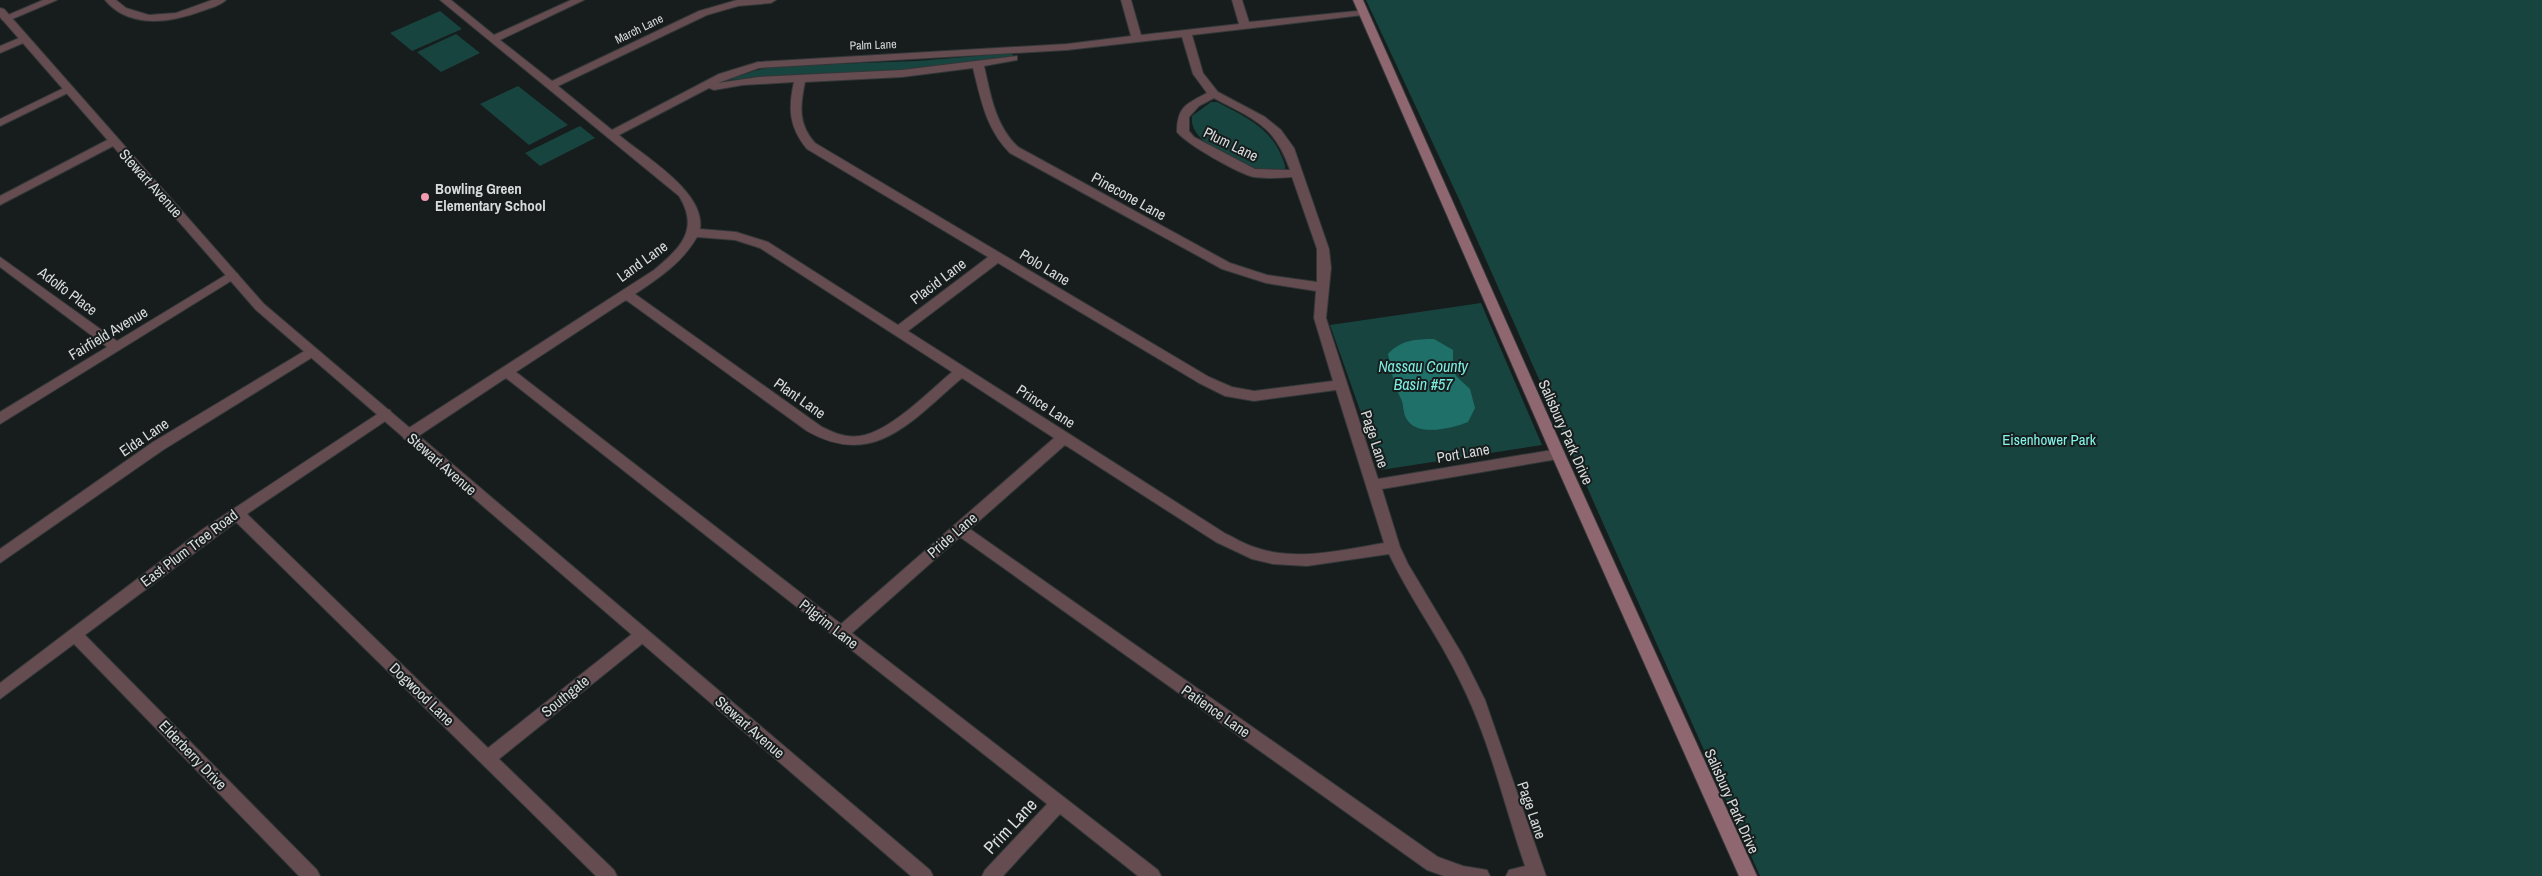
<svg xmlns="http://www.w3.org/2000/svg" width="2542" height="876" viewBox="0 0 2542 876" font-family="'Archivo Narrow',sans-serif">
<rect width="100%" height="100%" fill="#171c1c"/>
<g fill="#184440">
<path d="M1366,0h1176v876h-782l-302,-679z"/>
<path d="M440,11l22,18 -50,22 -22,-18z"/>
<path d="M456,34l24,19 -39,19 -24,-20z"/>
<path d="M1012,53l1,3 -102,14 -184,10 30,-10 22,-4 138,-5z"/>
<path d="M518,86l50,39 -39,20 -49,-41z"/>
<path d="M1211,102h6c26,14 52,24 64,53 2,5 5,10 4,15h-23l-9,-2c-20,-11 -65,-25 -61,-52z"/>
<path d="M580,126l15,12 -55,28 -15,-13z"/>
<path d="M1481,303l61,142 -161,25 -51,-145z"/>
</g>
<path fill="#1f7069" d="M1434,339l19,11v15l3,11 14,13 5,19 -7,14c-15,6 -52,16 -62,-4 -3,-5 -2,-13 -5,-19 -7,-15 -10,-28 -13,-45 13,-14 28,-15 46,-15z"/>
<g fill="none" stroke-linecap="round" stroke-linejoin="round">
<g stroke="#323737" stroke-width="2">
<g id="minor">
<path d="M43,0h14l-47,20h-8l-1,-2z"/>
<path d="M105,0h11l10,8 23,7 27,-2 36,-13h14c-6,6 -16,8 -24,11 -32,12 -73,18 -97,-11z"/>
<path d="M440,0h11l43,35 77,-35h13l-84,40 52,41 147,-70 38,-11h39l-5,3 -33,3 -31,9 -149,71 54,44 107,-56 39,-12 309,-18 64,-8 -10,-36h10l10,35 98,-11 -7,-24h10l7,22 118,-12v4l-4,1 -171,20 11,38 15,19 47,25 16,13 13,18 35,101 2,19 -5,50 52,161 180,-30 5,1 2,4 -2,4 -5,1 -176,30 18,58 8,17 55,92 22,44 61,176h-40l3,-6 16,-4c-21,-61 -35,-125 -64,-183 -21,-45 -51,-84 -72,-129l-82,12 -34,-2 -21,-5 -36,-17 -151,-97 -95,84 468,328 25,9 24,4 3,6h-46l-17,-6 -467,-333 -108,96 306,237 3,6h-23l-78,-62 -57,62h-21l3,-6 62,-66 -541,-426 -92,61h-10l-2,-4 2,-4 250,-161c26,-22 46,-40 25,-74zM1182,37l11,37 14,19c-21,11 -30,14 -30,39 9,12 62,42 77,45 13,2 25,1 38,0l25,72v33l-50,-7 -37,-12 -212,-116c-23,-22 -27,-51 -34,-81l33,-6v-4l-115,14 -143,7 -41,6 41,-15 308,-18zM973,68c8,32 13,61 37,85l212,116 44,14 50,8 -2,27 19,63 -79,10 -22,-4 -23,-10 -394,-234c-17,-19 -15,-37 -10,-61l97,-5zM794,82c-6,27 -5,45 13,67l181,108 -90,68 -130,-83 -32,-10 -36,-3c6,-37 -55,-72 -81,-94l90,-47 5,2 29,-5zM1214,98c40,22 60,26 76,72l-35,-1 -61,-32 -5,-6v-14l10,-11zM697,237l38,3 25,8 192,124c-24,20 -61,59 -92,64 -14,2 -26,-3 -38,-9l-187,-133c24,-16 47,-31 62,-57zM998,263l201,120 26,13 29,5 82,-11 48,153c-42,7 -88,19 -130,4 -10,-3 -19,-9 -28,-13l-318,-203zM626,300l181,131c68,39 106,-12 155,-53l92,60 -213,186 -325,-252z"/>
<path d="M24,36l5,3 -1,2 -28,12v-7z"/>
<path d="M68,86l5,3 -1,2 -72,35v-7z"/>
<path d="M113,137l4,1v6l-117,61v-9z"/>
<path d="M0,257l117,84 112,-68h8l2,3 -239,148v-12l107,-65 -107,-80z"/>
<path d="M311,347l7,5 -2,3 -153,95 -163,113v-14l153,-107z"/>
<path d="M385,409l5,1 2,4 -2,4 -143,96 241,234 149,-118 5,-2 5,2 3,5 -3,5 -148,119 115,111 3,6h-21l-360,-354 -151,113 232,235 3,6h-21l-225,-232 -74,55v-16l203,-154z"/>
</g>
</g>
<g stroke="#323737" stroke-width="2">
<path id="tertiary" d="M0,8l4,1 260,295 666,566 3,6h-22l-655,-566 -256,-293z"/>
</g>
<g stroke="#323737" stroke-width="2">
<path id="secondary" d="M1353,0h10l202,454 192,422h-18l-188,-422z"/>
</g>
<use href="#minor" fill="#644c51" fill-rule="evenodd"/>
<use href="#tertiary" fill="#644c51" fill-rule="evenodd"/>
<use href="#secondary" fill="#8e6770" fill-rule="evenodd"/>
</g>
<circle fill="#f29ab0" stroke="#171c1c" stroke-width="2" cx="425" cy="197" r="5"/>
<g text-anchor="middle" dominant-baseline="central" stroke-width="4" stroke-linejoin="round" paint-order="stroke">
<g font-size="12" fill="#d8dbdb" stroke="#171c1c">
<text transform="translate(639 29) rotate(-26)">March Lane</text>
<text transform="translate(873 45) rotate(-2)">Palm Lane</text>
</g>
<g font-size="15" fill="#d8dbdb" stroke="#171c1c">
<text transform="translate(1231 144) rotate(26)">Plum Lane</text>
<text transform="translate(151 183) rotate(48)">Stewart Avenue</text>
<text transform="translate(1129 196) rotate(29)">Pinecone Lane</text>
<text transform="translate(642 261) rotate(-36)">Land Lane</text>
<text transform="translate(1045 267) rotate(31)">Polo Lane</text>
<text transform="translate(938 281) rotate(-37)">Placid Lane</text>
<text transform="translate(68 291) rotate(37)">Adolfo Place</text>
<text transform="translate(108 333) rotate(-31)">Fairfield Avenue</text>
<text transform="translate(800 398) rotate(35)">Plant Lane</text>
<text transform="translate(1046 406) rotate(33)">Prince Lane</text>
<text transform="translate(1566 432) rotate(66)">Salisbury Park Drive</text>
<text transform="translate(144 437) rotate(-34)">Elda Lane</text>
<text transform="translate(1375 439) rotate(72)">Page Lane</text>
<text transform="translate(1463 453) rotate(-10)">Port Lane</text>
<text transform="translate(442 464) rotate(41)">Stewart Avenue</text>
<text transform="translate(952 535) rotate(-41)">Pride Lane</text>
<text transform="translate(189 548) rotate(-37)">East Plum Tree Road</text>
<text transform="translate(829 624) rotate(38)">Pilgrim Lane</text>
<text transform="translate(422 694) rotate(44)">Dogwood Lane</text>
<text transform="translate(565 696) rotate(-39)">Southgate</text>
<text transform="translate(1216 711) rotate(35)">Patience Lane</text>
<text transform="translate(750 727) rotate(41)">Stewart Avenue</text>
<text transform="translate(193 755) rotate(46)">Elderberry Drive</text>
<text transform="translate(1732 801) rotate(66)">Salisbury Park Drive</text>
<text transform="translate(1532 810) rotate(71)">Page Lane</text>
</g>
<g font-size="15" font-weight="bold" fill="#d8dbdb" stroke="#171c1c" text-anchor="start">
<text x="435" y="188">Bowling Green<tspan x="435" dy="17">Elementary School</tspan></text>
</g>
<g font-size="15" fill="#82f5ea" stroke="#171c1c">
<text x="2049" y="439">Eisenhower Park</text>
</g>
<g font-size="16" font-style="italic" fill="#7beee3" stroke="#171c1c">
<text x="1423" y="366">Nassau County<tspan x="1423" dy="18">Basin #57</tspan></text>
</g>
<g font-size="18" fill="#d8dbdb" stroke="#171c1c">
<text transform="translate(1010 826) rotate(-47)">Prim Lane</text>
</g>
</g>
</svg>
